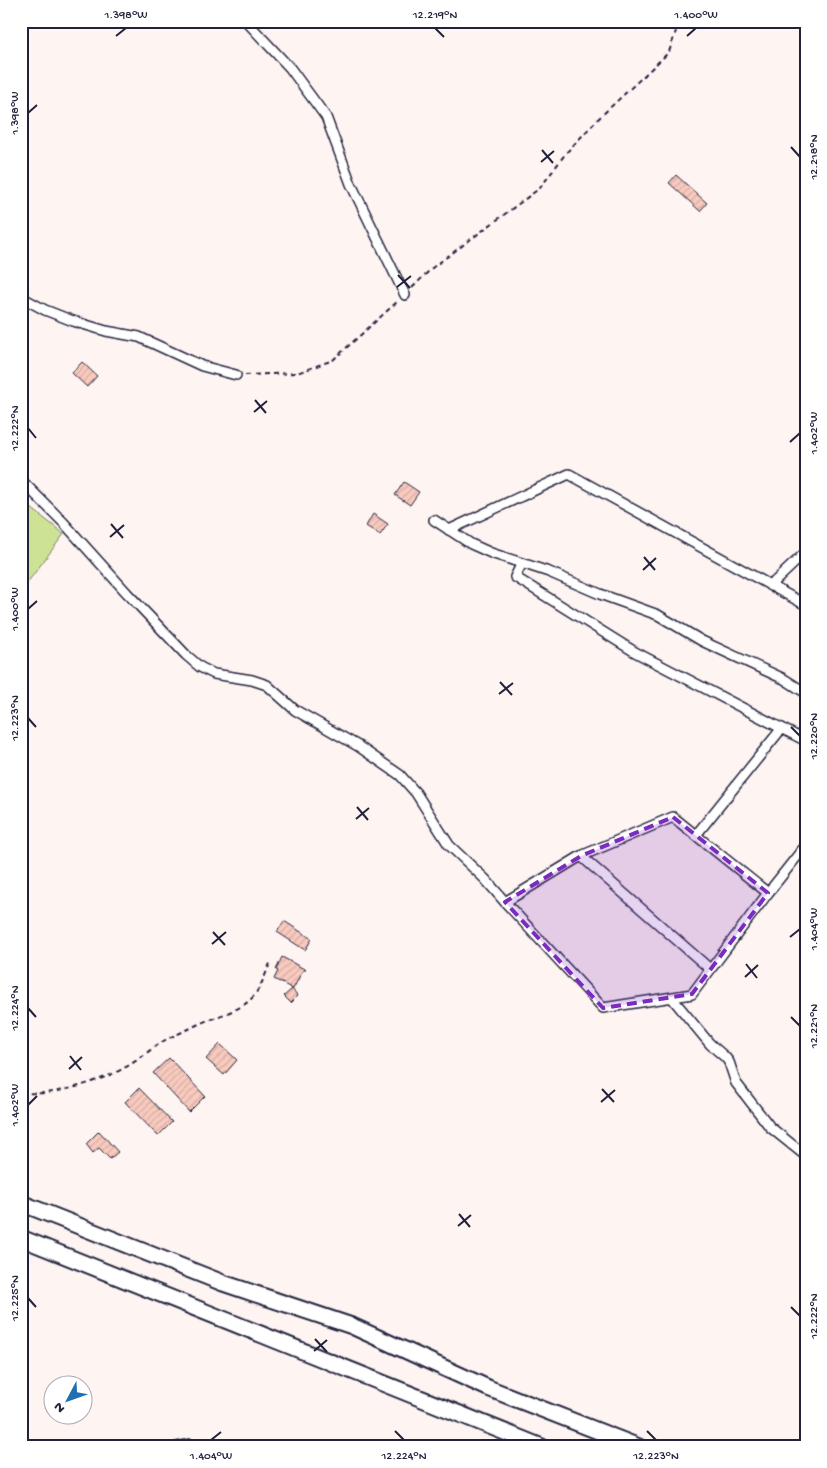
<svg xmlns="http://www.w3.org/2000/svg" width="827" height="1468" viewBox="0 0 827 1468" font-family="'Gochi Hand',sans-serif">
<defs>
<pattern id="building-hatch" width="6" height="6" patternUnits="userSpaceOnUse" patternTransform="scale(1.25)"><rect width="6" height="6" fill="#f9cabe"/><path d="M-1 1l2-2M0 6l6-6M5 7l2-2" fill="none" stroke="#d5ada4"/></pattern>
</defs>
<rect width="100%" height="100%" fill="#fef4f2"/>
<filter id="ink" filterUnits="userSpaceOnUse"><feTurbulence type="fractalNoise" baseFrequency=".02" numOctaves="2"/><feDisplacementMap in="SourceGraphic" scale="10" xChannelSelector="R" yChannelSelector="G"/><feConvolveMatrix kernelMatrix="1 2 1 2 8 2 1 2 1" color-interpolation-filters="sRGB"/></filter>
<g filter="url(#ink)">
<path fill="#cee296" stroke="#788268" d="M21,500l43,34 -43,57z"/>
<g fill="url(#building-hatch)" stroke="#22223b">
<path d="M676,175l31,28 -7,8 -31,-28z"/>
<path d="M82,362l15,14 -10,11 -15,-14z"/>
<path d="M404,482l15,10 -9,13 -15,-10z"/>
<path d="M373,514l15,10 -8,11 -14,-9z"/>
<path d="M284,921l28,18 -7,11 -28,-18z"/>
<path d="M282,957l24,13h-3l-10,19 -19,-10 4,-8 -2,-1z"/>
<path d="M292,989l6,7 -7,7 -7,-7z"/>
<path d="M220,1044l17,16 -13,15 -18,-16z"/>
<path d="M169,1058l36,38 -16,16 -36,-39z"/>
<path d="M139,1088l33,34 -14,14 -33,-34z"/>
<path d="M99,1131l19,21 -8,7 -11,-11 -6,5 -7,-9z"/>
</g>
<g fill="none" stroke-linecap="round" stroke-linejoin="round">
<g stroke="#22223b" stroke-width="12">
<g id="minor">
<path d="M246,21l44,47 36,49 25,67 54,111"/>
<path d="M675,21h8"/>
<path d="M21,297l24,13 28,11 33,10 33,6 63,29 34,9"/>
<path d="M21,480l43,43 63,70 59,62 14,12 14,7 38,6 15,5 28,25 63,36 42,29 16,18 33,52 36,34 20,23"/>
<path d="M434,520l37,24 20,9 58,19 51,22 58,21 44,26 82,38 22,14"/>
<path d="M449,530l120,-56 237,131"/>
<path d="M522,563l-7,14 120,75 171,89"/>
<path d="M770,586l36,-34"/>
<path d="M696,835l86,-107"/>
<path d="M581,856l129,113"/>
<path d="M768,893l-95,-76 -92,39 -76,46 98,106 89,-14 76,-101 38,-48"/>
<path d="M672,998l38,46 15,13 4,5 7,21 34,44 36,29"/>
<path d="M176,1447l14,-3 10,3"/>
</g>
</g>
<g stroke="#22223b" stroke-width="19">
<g id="trunk">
<path d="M21,1203l202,80 129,43 136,62 151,59"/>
<path d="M21,1238l521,209"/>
</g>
</g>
<g stroke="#22223b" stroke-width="2" stroke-dasharray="5 4" stroke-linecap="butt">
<path d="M412,288l20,-20 108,-80 26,-35 32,-34 71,-67 7,-21"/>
<path d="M245,375l52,-2 36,-13 65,-59"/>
<path d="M21,1092c29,6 78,-10 103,-24 14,-7 25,-18 38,-26 10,-6 21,-10 31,-15 18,-10 40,-13 56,-26 11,-10 16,-26 22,-40"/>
</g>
<use href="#minor" stroke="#fff" stroke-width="9"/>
<use href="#trunk" stroke="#fff" stroke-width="15"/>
</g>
</g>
<path fill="#7b2cbf" fill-opacity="0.2" stroke="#7b2cbf" stroke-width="4" stroke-dasharray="10 6" stroke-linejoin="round" d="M673,817l95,76 -76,101 -89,14 -98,-106 76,-46z"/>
<path fill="none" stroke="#22223b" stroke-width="2" d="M435,28l9,9M116,36l10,-8M687,36l9,-8M28,113l9,-8M791,147l9,10M542,150l11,13M541,162l13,-11M398,275l12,13M397,287l14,-11M255,400l11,13M254,412l13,-11M28,428l8,10M790,442l10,-9M111,524l12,14M110,537l14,-12M644,557l11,13M643,570l13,-12M28,609l9,-8M500,682l12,13M499,694l14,-11M28,718l8,9M791,727l9,9M357,807l11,13M356,819l13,-11M213,932l12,13M790,937l10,-8M212,944l14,-12M746,964l11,14M745,977l13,-12M28,1008l8,9M791,1017l9,9M70,1056l11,14M69,1069l13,-12M602,1089l12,13M601,1102l14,-12M28,1105l9,-9M459,1214l11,13M458,1226l13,-11M28,1298l8,9M791,1307l9,9M315,1339l12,13M314,1351l13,-11M395,1431l9,9M647,1431l9,9M211,1440l10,-8"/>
<rect width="827" height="1468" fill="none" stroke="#fff" stroke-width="55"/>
<g transform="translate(68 1400) rotate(229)"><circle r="24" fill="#ffffff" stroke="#a7a7b1"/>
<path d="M0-4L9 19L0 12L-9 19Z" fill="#1f6fb2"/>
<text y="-8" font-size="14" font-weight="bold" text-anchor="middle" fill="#22223b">N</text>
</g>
<rect x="28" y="28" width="772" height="1412" fill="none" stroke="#22223b" stroke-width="2"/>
<g font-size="12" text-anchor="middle" fill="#22223b">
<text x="126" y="18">1.398°W</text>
<text x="435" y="18">12.219°N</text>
<text x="696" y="18">1.400°W</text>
<text transform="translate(14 113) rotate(-90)" y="4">1.398°W</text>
<text transform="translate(813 157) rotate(-90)" y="4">12.218°N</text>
<text transform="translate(14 428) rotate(-90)" y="4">12.222°N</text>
<text transform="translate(813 433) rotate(-90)" y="4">1.402°W</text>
<text transform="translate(14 609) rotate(-90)" y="4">1.400°W</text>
<text transform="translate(14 718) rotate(-90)" y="4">12.223°N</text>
<text transform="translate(813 736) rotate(-90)" y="4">12.220°N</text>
<text transform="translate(813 929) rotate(-90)" y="4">1.404°W</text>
<text transform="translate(14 1008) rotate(-90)" y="4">12.224°N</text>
<text transform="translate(813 1026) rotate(-90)" y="4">12.221°N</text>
<text transform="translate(14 1105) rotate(-90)" y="4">1.402°W</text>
<text transform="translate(14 1298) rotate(-90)" y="4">12.225°N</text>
<text transform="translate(813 1316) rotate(-90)" y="4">12.222°N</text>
<text x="211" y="1459">1.404°W</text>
<text x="404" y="1459">12.224°N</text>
<text x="656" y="1459">12.223°N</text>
</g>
</svg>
